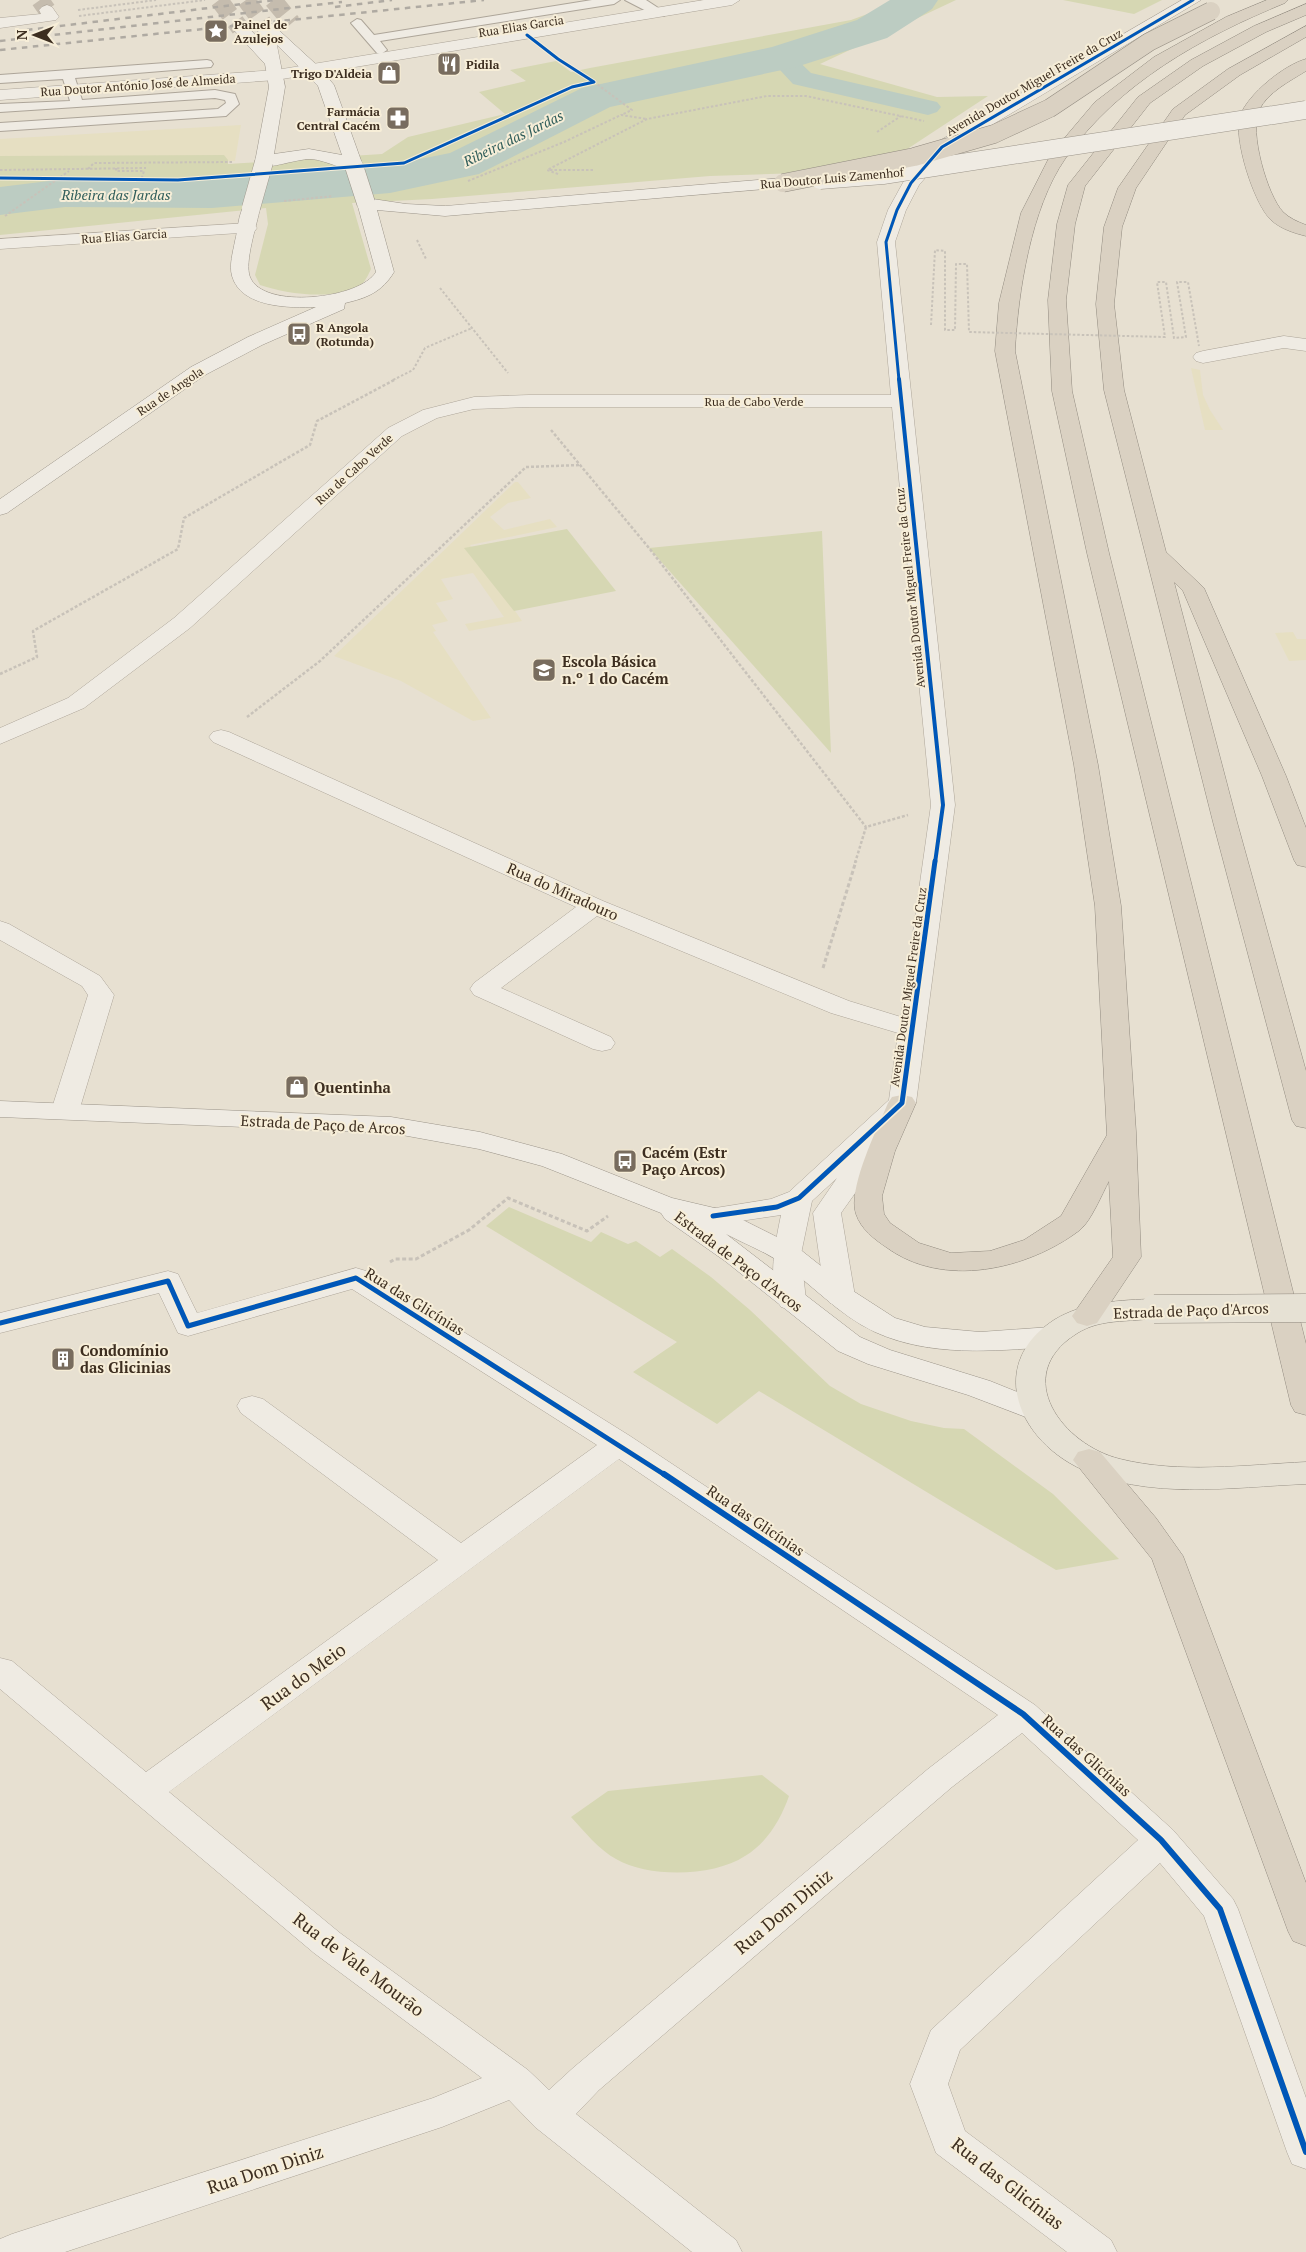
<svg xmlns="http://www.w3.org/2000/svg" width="1306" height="2252" viewBox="0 0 1306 2252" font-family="'PT Serif',serif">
<rect width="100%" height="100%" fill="#e7e0d1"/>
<g fill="#e6dfc2">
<path d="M241,125l-6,36 -87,1 -148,-5v-18z"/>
<path d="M1191,368l9,2 3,25 7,15 13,20h-18z"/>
<path d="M515,482h3l13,16 -23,5 -18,14 14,13 46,-11 7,8 -87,18 52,76 -53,10 -4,-7 39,-7 -31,-44 -32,6 12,20 -17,4 12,18 -16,4 4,6 -3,1 58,86 -18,3 -72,-40 -67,-25z"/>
<path d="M1293,632l4,7h9v21l-17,1 -14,-28z"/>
</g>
<g fill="#d6d7b3">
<path d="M894,0h62l-136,64 117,33 51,-1 -99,65 -89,12 -90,3 -278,23 -80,4 19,66c-2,4 -5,11 -8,14 -24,19 -77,11 -103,2l-5,-10 13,-51 -2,-16 -266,27v-79l224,-1 4,5v4l154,-10 26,-17 97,-23 -26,-22 47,-11 -16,-11 46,-9 15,11 19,-4 261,-48 41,-15z"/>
<path d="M1063,0h99l-28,14z"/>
<path d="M567,529l49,62 -102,20 -50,-63z"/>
<path d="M822,531l9,222 -182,-205z"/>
<path d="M509,1207l82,35 10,-10 27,12 8,-3 24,16 12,-8 39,28 39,33 80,76 31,18 50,17 33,7 20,1 89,65 66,65 -63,11 -297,-179 -42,33 -84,-52 44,-30 -191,-116z"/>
<path d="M762,1775l27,21c-8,23 -22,47 -44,60 -32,21 -96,22 -129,3 -17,-9 -32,-28 -45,-42l37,-26z"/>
</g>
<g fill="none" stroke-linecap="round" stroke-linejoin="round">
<path fill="#bcccc2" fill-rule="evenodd" d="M781,51l9,2 21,20 126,29 4,5 -4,5 -9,3 -135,-31 -24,-26 3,-5z"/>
<path fill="#bcccc2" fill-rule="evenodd" d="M890,0h48l-6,9 -45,29 -91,29 -186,40 -131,67 -89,19 -178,15 -147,-1 -65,8v-28l65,-8 147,1 178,-15 60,-12 132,-65 190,-41 85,-27z"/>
<path stroke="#c5bcae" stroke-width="18" stroke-dasharray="18 9" stroke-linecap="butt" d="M40,0l7,10"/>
<g stroke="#c5bcae" stroke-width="18" stroke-dasharray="18 9" stroke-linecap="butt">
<path d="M219,0l21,28"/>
<path d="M246,0l19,26"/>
<path d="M273,0l19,23"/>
</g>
<g stroke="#ada599" stroke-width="2">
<g id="lane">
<path d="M592,0h28l-6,4 -234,37 7,9 -6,4 -4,-1 -26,-30 6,-4 4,1 13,15z"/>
<path d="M625,0h21l20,13 -2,3h-8z"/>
<path d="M207,60l4,1 2,3 -2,3 -136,11 7,22 133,-10 20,4 4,10 -13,12 -226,15v-8l218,-14 8,-6 -1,-3 -10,-2 -215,14v-8l70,-3 -7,-22 -63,4v-8z"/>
</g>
</g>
<g stroke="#ada599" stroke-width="1">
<g id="street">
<path d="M704,0h36l-8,5 -456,75 -276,20v-10l276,-20z"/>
<path d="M1182,0h19l-253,151 -29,34 -13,25 -11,32 60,563 -39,298 -42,41 7,-2 10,3 4,6 -32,31 -22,31 14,83 -5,7 -10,3 -10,-3 -5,-7 -12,-83 24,-35 -25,23 -11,53 5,46 -5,7 -10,3 -10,-3c-15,-23 -5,-67 0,-92l-68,10 -10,-3 -4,-6 4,-6 68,-11 18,-7 100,-92 9,-67 -67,-20 -234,-97 -96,72 110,49 4,6 -4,6 -9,2 -9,-2 -119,-54 -4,-6 4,-6 102,-76 -363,-165 -4,-5 4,-5 8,-2 8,2 374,169 246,100 52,16 30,-212 -39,-398h-363l-55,2 -37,9 -35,18 -212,192 -106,80 -84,36v-16l68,-30 106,-80 214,-190 35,-18 51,-13 55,-2h362l-14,-153 11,-32 17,-31 31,-36z"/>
<path d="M47,5l5,2 7,10 -3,3 -56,8v-10l41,-4 -2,-4 3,-3z"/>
<path d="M248,223l6,1 3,4 -3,4 -254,17v-10z"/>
<path d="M1284,336l22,3v12l-22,-3 -81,15 -7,-2 -3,-4 3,-4 7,-2z"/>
<path d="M0,921l9,3 91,52 14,19 -35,116 -4,6 -10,2 -10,-2 -4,-6 37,-116 -6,-9 -82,-46z"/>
<path d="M356,1268l10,3 264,165 405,269 138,125 60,69 5,10 68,189v71l-14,-5 -5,-12 -83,-236 -44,-53 -200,187 -12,34 17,47 146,109 6,12h-50l-131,-99 -26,-69 21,-54 207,-190 -116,-107 -70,54 -353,303 -23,24 160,126 6,12h-50l-157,-125 -26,-27 -67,27 -377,125h-65v-13l12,-5 421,-136 49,-20 -168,-125 -314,-264v-31l12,3 134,111 292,-212 -197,-147 -4,-7 4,-7 11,-3 11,3 198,144 136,-98 -245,-156 -164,47 -10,-3 -19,-40 -159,40v-20l168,-42 10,3 19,39zM619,1459l379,256 -70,54 -355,299 -24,22 -21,-20 -188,-137 -171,-141z"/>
</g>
</g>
<g stroke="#9c958a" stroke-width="1">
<g id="secondary">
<path d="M265,21l6,2 48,44 15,18 29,81 -3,4c-13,3 -33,-10 -49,-11 -16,0 -39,10 -53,7l-3,-4 14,-75 -4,-23 -33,-36 8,-5 6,2 14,15 -3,-14zM277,45l41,41 24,69 -33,-6 -35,5 11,-67z"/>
<path d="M783,178l6,1 3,4 -3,4 -344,29 -68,-6 17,62c-12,20 -27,26 -49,31l-1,6 -82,36 -57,30 -198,138 -7,2v-16l191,-132 57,-30 68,-30c-26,1 -75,1 -84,-31 -3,-11 1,-24 3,-35 3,-11 3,-27 10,-37h12l3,4c-3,17 -16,54 -10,69 13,33 110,22 126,-5l-19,-69 3,-4 6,-1 40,6 39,2z"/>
<path d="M0,1101l391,16 89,15 82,22 110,44 51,12 74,37 53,42 45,29 30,9 55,5 71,-5 11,3 4,7 -4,7 -11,3c-59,4 -121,10 -176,-15 -37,-17 -65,-50 -98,-72 -16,-10 -34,-17 -51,-26l134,103 30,13 100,31 57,23 4,7 -4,7 -11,3 -68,-26 -100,-31 -30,-13 -113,-90 -60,-42 -4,-6 -119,-47 -63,-17 -88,-16 -391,-16z"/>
</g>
</g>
<g stroke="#928b80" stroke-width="1">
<path id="primary" d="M1154,1299l10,3 5,7 -5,7c-29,8 -61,0 -88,18 -66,42 -13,111 44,125 60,15 125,6 186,3v22c-74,3 -160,17 -229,-17 -61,-31 -89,-104 -23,-147 29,-18 67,-20 100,-21z"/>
</g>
<g stroke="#928b80" stroke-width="1">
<g id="highway">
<path d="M1267,0h21l-3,3c-83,34 -167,80 -220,156 -34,49 -47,133 -50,192l83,414 23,141 15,226 5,125 -44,66 -10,3 -10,-3 -5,-7 41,-59 -4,-76c-7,13 -18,40 -29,49 -53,40 -137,59 -194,17 -12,-8 -25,-18 -30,-33 -9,-25 22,-87 32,-111l4,-6 10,-2 10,2 4,6 -21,48 -13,45 2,18 6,9 29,20 32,10 39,-2 34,-11 37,-24 46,-81 -12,-229 -21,-141 -79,-414 4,-48 22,-90 30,-59 44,-52 59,-45 72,-40z"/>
<path d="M1306,4v11l-40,17 -63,34 -53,37 -65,83 -10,38 -9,76 6,91 37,162 197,791v71l-11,-3 -4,-7 -204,-852 -35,-162 -4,-91 9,-76 11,-39 70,-88 53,-37 63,-34z"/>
<path d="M1306,26v11l-66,38 -55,40 -49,73 -14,39 -8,77 10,86 42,162 38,36 82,188 20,52v39l-9,-2 -3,-5 -32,-84 -79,-185 -9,-9 63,240 69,249v57l-10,-2 -4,-6 -79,-298 -109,-432 -8,-86 8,-77 14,-39 55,-79 55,-40z"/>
<path d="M1306,59v12c-16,10 -38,21 -47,39 -10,21 8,85 24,102 6,6 15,10 23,13v11c-12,-3 -25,-7 -35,-16 -17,-16 -38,-82 -31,-104 8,-22 44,-51 66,-57z"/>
<path d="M1089,1449l11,3 56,66 27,38 123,327v63l-13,-5 -5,-10 -136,-372 -79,-99 5,-8z"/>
</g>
</g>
<g stroke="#c8c2b9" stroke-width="2" stroke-dasharray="2.5 2" stroke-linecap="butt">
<path d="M78,10l78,-10"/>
<path d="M79,16l126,-16"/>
<path d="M594,82l38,28 -11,5"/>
<path d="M877,132l24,-16"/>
<path d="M116,168v3h28l-3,9"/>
<path d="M88,169l6,-6 140,-1"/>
<path d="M0,170l146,-2"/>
<path d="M550,170h43"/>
<path d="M558,174l-11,-4 100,-51 120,-23h39l118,25"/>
<path d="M468,181l96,-39 57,-27 26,4"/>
<path d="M284,201l49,-5"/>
<path d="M5,216l64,-45"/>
<path d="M417,240l9,19"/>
<path d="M440,288l68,85"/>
<path d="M393,380l20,-10 12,-22 47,-20"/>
</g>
<g stroke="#c8c2b9" stroke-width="2.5" stroke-dasharray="3 2" stroke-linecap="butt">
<path d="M551,430l98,118 217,279"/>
<path d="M0,674l37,-17 -4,-26 145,-82 6,-31 126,-73 7,-24 79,-42"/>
<path d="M247,717l73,-56 206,-194 54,-2"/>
<path d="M855,863l11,-36 42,-12"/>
</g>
<g stroke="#c8c2b9" stroke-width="3" stroke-dasharray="4 2.5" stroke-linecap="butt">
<path d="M823,968l33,-107"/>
<path d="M390,1262l5,-3h21l53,-29 39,-32 79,33 21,-15"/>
</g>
<use href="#lane" fill="#efebe3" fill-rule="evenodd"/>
<use href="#street" fill="#efebe3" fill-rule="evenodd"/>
<use href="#secondary" fill="#efebe3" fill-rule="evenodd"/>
<use href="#primary" fill="#e6e1d4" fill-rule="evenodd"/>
<use href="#highway" fill="#dad1c2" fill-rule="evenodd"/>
<g stroke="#afaaa2" stroke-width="2.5" stroke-dasharray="5.5 5.5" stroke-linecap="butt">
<path d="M335,7l57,-7"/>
<path d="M27,30l248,-30"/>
<path d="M0,41l342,-39"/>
<path d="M0,50l484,-50"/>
</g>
<g stroke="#9c958a" stroke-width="19" stroke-linecap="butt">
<g id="secondary-bridge">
<path d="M354,166l12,37"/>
<path d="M820,180l63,-5 423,-65"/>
<path d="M251,208l13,-46"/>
</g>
</g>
<g stroke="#928b80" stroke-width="29" stroke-linecap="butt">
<path id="primary-bridge" d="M1154,1309l152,-1"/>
</g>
<g stroke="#928b80" stroke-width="19" stroke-linecap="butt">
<path id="highway-bridge" d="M783,183l131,-26 80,-23 56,-26 99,-66 62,-31"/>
</g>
<path stroke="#c8c2b9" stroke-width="2" stroke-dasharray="2.5 2" stroke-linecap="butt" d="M931,325l4,-75 10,1v79h10l1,-66h11l2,68 196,5 -8,-55h9l8,56 12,-1 -9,-55h11l11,64"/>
<use href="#secondary-bridge" stroke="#efebe3" stroke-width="18"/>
<use href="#primary-bridge" stroke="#e6e1d4" stroke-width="28"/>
<use href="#highway-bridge" stroke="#dad1c2" stroke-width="18"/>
<g stroke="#f7eed8" stroke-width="5">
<g id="cycleway-far3">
<path d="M0,178l178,2 226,-17 168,-76 22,-5 -36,-23 -31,-24"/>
<path d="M899,380l-13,-138 11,-32 14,-27 31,-36 251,-147"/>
</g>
</g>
<g stroke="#f7eed8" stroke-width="6">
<path id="cycleway-far2" d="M899,379l44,426 -8,58"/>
</g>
<g stroke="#f7eed8" stroke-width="8">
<g id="cycleway-far1">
<path d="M713,1216l64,-9 22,-9 103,-95 33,-242"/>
<path d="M0,1323l168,-42 20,45 168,-48 309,197"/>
</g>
</g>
<g stroke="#f7eed8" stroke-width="9">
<path id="cycleway" d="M664,1474l359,240 138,126 59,69 86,243"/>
</g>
<use href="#cycleway-far3" stroke="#0057b8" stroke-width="3"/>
<use href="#cycleway-far2" stroke="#0057b8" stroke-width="4"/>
<use href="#cycleway-far1" stroke="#0057b8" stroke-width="5"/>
<use href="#cycleway" stroke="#0057b8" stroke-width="6"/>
</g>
<defs>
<g id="sight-square" transform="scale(1.25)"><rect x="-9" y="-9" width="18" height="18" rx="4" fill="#786c5e" stroke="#f7eed8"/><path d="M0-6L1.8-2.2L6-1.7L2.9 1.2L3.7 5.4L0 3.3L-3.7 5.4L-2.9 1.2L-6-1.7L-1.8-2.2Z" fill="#fff"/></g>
<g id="restaurant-square" transform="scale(1.25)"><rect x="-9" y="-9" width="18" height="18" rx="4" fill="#786c5e" stroke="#f7eed8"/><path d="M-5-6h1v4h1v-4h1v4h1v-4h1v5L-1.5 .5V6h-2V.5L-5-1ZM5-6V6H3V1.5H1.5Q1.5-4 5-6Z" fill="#fff"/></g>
<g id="shop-square" transform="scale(1.25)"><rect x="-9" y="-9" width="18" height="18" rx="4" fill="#786c5e" stroke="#f7eed8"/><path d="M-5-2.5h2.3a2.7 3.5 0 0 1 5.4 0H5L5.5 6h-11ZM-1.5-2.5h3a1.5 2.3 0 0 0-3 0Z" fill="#fff"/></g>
<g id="pharmacy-square" transform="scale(1.25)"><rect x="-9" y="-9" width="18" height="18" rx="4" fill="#786c5e" stroke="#f7eed8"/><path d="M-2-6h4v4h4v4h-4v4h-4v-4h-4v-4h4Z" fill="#fff"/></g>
<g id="bus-square" transform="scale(1.25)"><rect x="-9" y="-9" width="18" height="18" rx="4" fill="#786c5e" stroke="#f7eed8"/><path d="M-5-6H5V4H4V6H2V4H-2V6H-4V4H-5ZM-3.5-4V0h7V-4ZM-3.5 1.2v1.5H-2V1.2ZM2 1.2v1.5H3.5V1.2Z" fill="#fff"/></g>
<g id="school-square" transform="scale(1.25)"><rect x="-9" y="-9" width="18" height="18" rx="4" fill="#786c5e" stroke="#f7eed8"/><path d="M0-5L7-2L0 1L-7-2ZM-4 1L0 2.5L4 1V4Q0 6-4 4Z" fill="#fff"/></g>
<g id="building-square" transform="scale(1.25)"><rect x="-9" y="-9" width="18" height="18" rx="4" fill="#786c5e" stroke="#f7eed8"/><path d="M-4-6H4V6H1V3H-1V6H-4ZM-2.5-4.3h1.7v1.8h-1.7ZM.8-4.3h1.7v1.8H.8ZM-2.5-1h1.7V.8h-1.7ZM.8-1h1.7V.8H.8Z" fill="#fff"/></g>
</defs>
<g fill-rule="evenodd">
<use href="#sight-square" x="216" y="31"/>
<use href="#restaurant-square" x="449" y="64"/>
<use href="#shop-square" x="389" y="73"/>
<use href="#pharmacy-square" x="398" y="118"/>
<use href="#bus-square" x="299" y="334"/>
<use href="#school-square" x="544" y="670"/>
<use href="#shop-square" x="297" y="1087"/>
<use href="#bus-square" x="625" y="1161"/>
<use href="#building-square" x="63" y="1359"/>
</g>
<g text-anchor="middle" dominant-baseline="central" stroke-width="4" stroke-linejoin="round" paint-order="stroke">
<g font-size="12" font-weight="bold" fill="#3d2e20" stroke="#f7eed8" text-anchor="start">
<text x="234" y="24">Painel de<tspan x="234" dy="14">Azulejos</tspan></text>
<text x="466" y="64">Pidila</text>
<text x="372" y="73" text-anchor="end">Trigo D'Aldeia</text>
<text x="380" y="111" text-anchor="end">Farmácia<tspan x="380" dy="14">Central Cacém</tspan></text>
<text x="316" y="327">R Angola<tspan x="316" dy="14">(Rotunda)</tspan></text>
</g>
<g font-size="12" fill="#3d2e20" stroke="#f7eed8">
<text transform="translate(521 26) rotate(-9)">Rua Elias Garcia</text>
<text transform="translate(1034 82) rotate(-30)">Avenida Doutor Miguel Freire da Cruz</text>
<text transform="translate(138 85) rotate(-4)">Rua Doutor António José de Almeida</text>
<text transform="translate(832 178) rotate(-5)">Rua Doutor Luis Zamenhof</text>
<text transform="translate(124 236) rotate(-4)">Rua Elias Garcia</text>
<text transform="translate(170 391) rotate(-34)">Rua de Angola</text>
<text x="754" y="401">Rua de Cabo Verde</text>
<text transform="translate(354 469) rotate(-42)">Rua de Cabo Verde</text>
<text transform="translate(910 588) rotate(-96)">Avenida Doutor Miguel Freire da Cruz</text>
<text transform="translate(908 987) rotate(-82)">Avenida Doutor Miguel Freire da Cruz</text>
</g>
<g font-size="14" font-style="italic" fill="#2f5d5a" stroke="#f7eed8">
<text transform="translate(513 138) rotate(-26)">Ribeira das Jardas</text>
<text x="116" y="194">Ribeira das Jardas</text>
</g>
<g font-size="15" font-weight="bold" fill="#3d2e20" stroke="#f7eed8" text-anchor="start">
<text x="562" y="661">Escola Básica<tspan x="562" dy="17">n.º 1 do Cacém</tspan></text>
<text x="314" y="1087">Quentinha</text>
<text x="642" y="1152">Cacém (Estr<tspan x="642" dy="17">Paço Arcos)</tspan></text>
<text x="80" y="1350">Condomínio<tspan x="80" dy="17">das Glicinias</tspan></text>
</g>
<g font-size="15" fill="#3d2e20" stroke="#f7eed8">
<text transform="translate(563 891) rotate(24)">Rua do Miradouro</text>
<text transform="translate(323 1124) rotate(3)">Estrada de Paço de Arcos</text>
<text transform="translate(739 1261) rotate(37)">Estrada de Paço d'Arcos</text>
<text transform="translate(415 1301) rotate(32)">Rua das Glicínias</text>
<text transform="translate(1191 1310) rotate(-2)">Estrada de Paço d'Arcos</text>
<text transform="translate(756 1520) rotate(34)">Rua das Glicínias</text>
<text transform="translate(1087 1755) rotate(42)">Rua das Glicínias</text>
</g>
<g font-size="18" fill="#3d2e20" stroke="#f7eed8">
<text transform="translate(303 1676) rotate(-36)">Rua do Meio</text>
<text transform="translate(783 1911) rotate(-40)">Rua Dom Diniz</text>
<text transform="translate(359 1964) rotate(37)">Rua de Vale Mourão</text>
<text transform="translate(265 2169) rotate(-18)">Rua Dom Diniz</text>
<text transform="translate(1008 2183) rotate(38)">Rua das Glicínias</text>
</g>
</g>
<g transform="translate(35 35) rotate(270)" stroke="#f7eed8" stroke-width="4" paint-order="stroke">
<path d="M0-4L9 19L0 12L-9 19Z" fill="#3d2e20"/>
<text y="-8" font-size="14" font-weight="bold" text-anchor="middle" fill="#3d2e20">N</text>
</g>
</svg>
